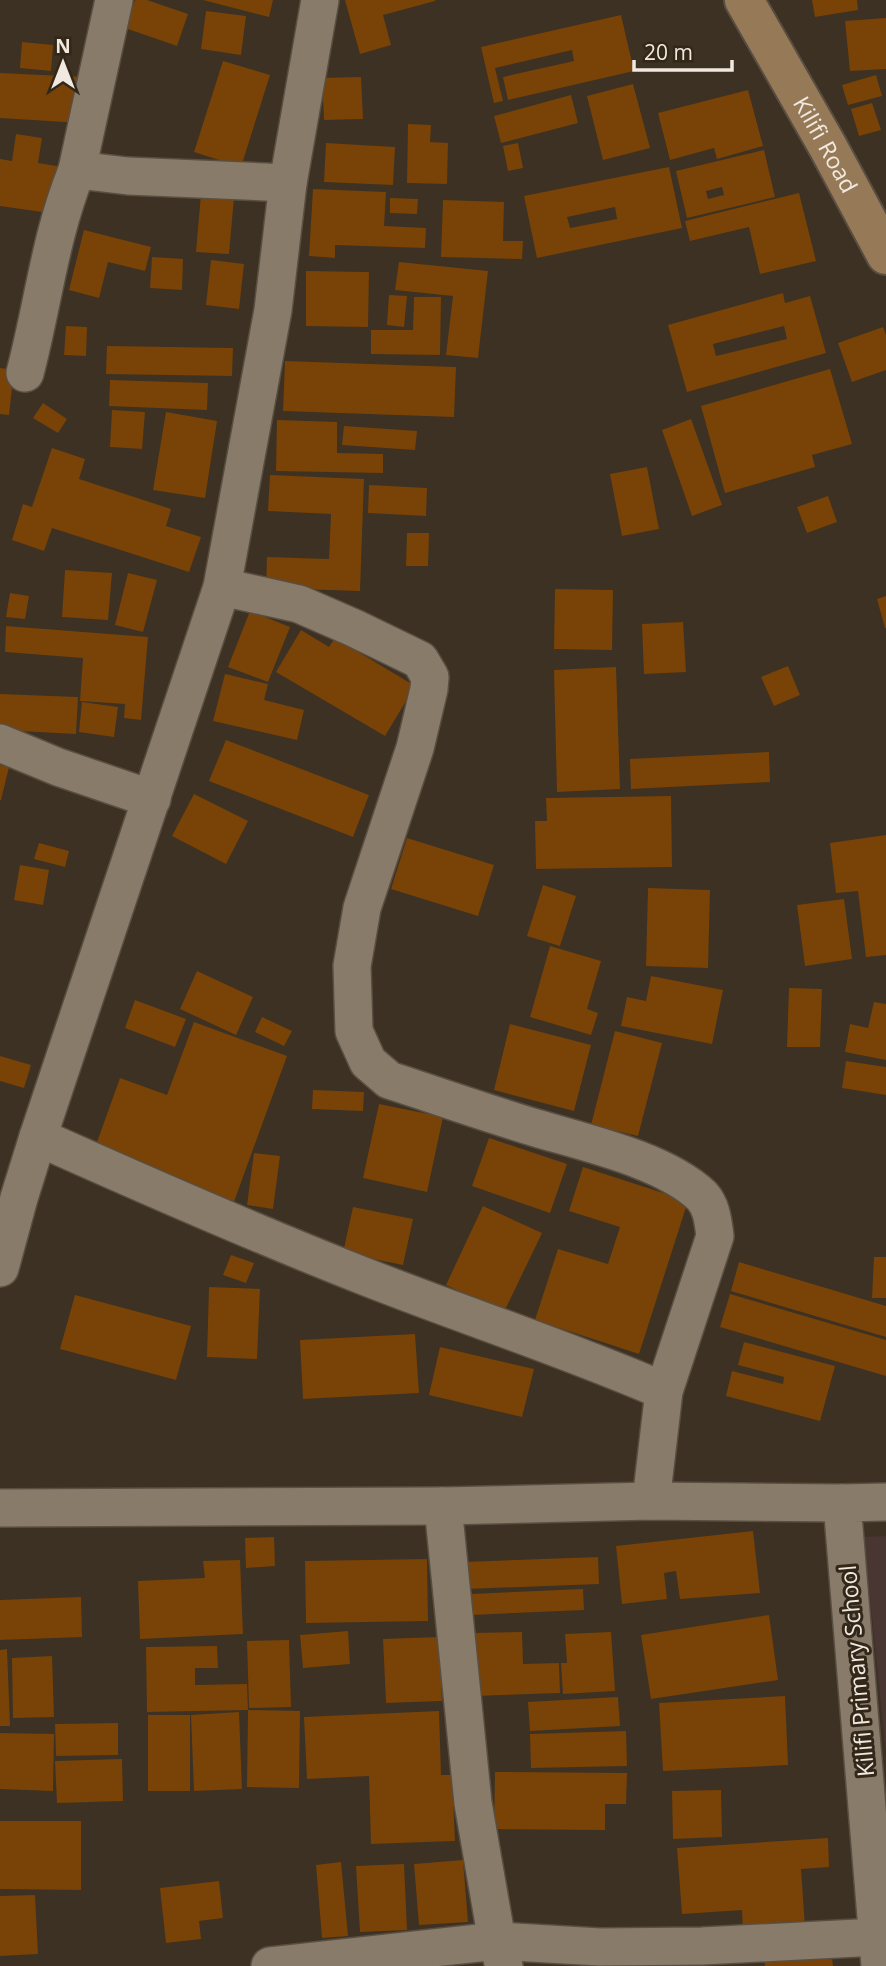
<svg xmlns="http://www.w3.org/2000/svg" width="886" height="1966" viewBox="0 0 886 1966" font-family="'Open Sans',sans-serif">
<rect width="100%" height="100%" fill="#3c3122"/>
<path fill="#493532" d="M886,1536v218l-22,-217z"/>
<g fill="#794206" fill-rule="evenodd">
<path d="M135,0h12l41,14 -11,32 -52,-18z"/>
<path d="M203,0h70l-4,17z"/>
<path d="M345,0h90v1l-52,14 8,30 -31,9z"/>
<path d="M812,0h45l1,10 -43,7z"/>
<path d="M206,11l40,5 -5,39 -40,-6z"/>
<path d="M621,15l13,56 -126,29 -5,-23 71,-16 -2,-11 -77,18 8,33 -9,2 -13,-56z"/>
<path d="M886,18v51l-36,2 -5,-50z"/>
<path d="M22,42l31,3 -2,26 -31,-3z"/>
<path d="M223,61l47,14 -29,92 -47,-15z"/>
<path d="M0,73l84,4 -3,46 -81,-5z"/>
<path d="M876,75l6,21 -34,9 -6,-20z"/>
<path d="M361,77l2,42 -39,1 -2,-42z"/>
<path d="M633,84l17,64 -47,12 -16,-64z"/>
<path d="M748,90l15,56 -46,13 -3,-11 -44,12 -12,-47z"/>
<path d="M571,95l7,28 -77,20 -7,-27z"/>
<path d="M872,103l9,27 -22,6 -8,-27z"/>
<path d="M408,124l23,1 -1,17 18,1 -1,41 -40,-1z"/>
<path d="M16,134l26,4 -4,25 25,4 -7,47 -56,-8v-47l12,2z"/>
<path d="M326,143l69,4 -2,38 -69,-3z"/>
<path d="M518,143l5,25 -15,3 -5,-25z"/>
<path d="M764,150l11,47 -88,21 -11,-47zM722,187l2,8 -16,4 -2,-8z"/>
<path d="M669,167l13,61 -145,30 -13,-62zM615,207l2,12 -47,9 -3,-11z"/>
<path d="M313,189l73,3 -2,34 42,2 -1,20 -90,-3v13l-26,-2z"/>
<path d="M799,193l17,68 -56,13 -11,-47 -59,14 -5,-20z"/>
<path d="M201,194l33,3 -5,57 -33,-2z"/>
<path d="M390,198l28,1 -1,15 -27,-1z"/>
<path d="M443,200l61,2 -1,39h20l-1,18 -81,-2z"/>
<path d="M84,230l67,17 -6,24 -37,-9 -9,36 -30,-8z"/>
<path d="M152,257l31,2 -1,31 -32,-2z"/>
<path d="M211,260l33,4 -5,45 -33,-4z"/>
<path d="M399,262l89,9 -10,87 -32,-3 7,-59 -58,-6z"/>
<path d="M306,271l63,1 -1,55 -62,-1z"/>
<path d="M783,293l2,10 25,-7 16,57 -139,39 -19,-67zM784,326l3,13 -71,17 -3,-12z"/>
<path d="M389,295l18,1 -3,31 -17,-2z"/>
<path d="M414,297h27l-1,58 -69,-1v-24h42z"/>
<path d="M66,326l21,1 -1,29 -22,-1z"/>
<path d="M883,327l3,8v35l-34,12 -14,-39z"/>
<path d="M107,346l126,2 -1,28 -126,-2z"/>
<path d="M285,361l171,6 -2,50 -171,-6z"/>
<path d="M0,368l14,2 -5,45 -9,-1z"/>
<path d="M830,369l22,75 -40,11 3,12 -90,26 -24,-87z"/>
<path d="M110,380l98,3 -1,27 -98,-4z"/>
<path d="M43,403l24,16 -9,14 -25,-15z"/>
<path d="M112,410l33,2 -3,37 -32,-2z"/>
<path d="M166,412l51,9 -12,77 -52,-8z"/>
<path d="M691,419l31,86 -30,11 -30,-86z"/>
<path d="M277,420l60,2v31l46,1v19l-107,-2z"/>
<path d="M344,426l73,5 -2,19 -73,-5z"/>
<path d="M52,448l33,11 -6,20 92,30 -5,17 35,11 -12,35 -137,-44 -8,23 -32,-11 11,-36 9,3z"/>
<path d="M647,467l12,62 -37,7 -12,-62z"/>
<path d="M270,475l94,4 -4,112 -94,-3 1,-31 62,2 2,-45 -63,-3z"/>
<path d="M369,485l58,3 -1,28 -58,-3z"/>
<path d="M828,496l9,26 -30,11 -10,-26z"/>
<path d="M407,533h22l-1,33h-22z"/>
<path d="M65,570l47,3 -4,47 -46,-3z"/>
<path d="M128,573l29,7 -14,52 -28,-7z"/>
<path d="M555,589l58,1 -1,60 -58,-1z"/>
<path d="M10,593l19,3 -4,23 -19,-2z"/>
<path d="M886,596v32h-1l-8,-29z"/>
<path d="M250,611l40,16 -22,55 -40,-15z"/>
<path d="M683,622l3,50 -42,2 -2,-50z"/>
<path d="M6,626l142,11 -7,83 -17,-2 1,-14 -45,-3 3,-43 -78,-6z"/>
<path d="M301,630l28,17 6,-9 80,48 -30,50 -109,-64z"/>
<path d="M788,666l12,29 -26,11 -13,-29z"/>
<path d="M616,667l4,122 -63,3 -3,-122z"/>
<path d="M225,674l43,10 -4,16 40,10 -7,30 -84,-19z"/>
<path d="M0,694l78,3 -2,37 -76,-4z"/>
<path d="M82,702l36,5 -4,30 -35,-5z"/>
<path d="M226,740l143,55 -16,42 -144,-56z"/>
<path d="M769,752l1,30 -139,7 -1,-30z"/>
<path d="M0,765l9,2 -8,33h-1z"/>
<path d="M194,794l54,27 -22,43 -54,-28z"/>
<path d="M671,796l1,71 -136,2 -1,-48h12l-1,-23z"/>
<path d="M886,835v120l-20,2 -8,-66 -22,2 -6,-50z"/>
<path d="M407,838l87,27 -16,51 -87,-27z"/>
<path d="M39,843l30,8 -4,16 -31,-8z"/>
<path d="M20,865l29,5 -6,35 -29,-5z"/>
<path d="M543,885l33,11 -16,50 -33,-10z"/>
<path d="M648,888l62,2 -2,78 -62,-2z"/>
<path d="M844,899l8,60 -47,7 -8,-61z"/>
<path d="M550,946l51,15 -14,48 11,4 -7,22 -61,-18z"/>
<path d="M197,971l56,26 -17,38 -56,-26z"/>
<path d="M651,976l72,14 -11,54 -91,-18 6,-29 19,4z"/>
<path d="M789,988l33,1 -2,58h-33z"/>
<path d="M135,1000l51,19 -11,28 -50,-19z"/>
<path d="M874,1002l12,2v56l-41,-8 5,-28 18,4z"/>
<path d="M262,1017l30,14 -8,15 -29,-14z"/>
<path d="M194,1022l93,34 -55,151 -140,-51 28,-78 47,17z"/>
<path d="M510,1024l81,21 -17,66 -80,-21z"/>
<path d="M615,1031l47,12 -24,93 -47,-11z"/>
<path d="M0,1056l31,9 -7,23 -24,-7z"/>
<path d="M846,1061l40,6v28l-44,-7z"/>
<path d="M313,1090l51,2 -1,19 -51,-2z"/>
<path d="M379,1104l64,13 -16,75 -64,-14z"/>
<path d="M489,1138l78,26 -17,49 -78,-27z"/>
<path d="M254,1153l26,3 -7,53 -26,-4z"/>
<path d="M583,1167l105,34 -49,153 -104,-34 23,-71 50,15 12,-37 -51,-16z"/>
<path d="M483,1206l59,27 -38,79 -58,-27z"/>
<path d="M353,1207l60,12 -10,46 -60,-12z"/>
<path d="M231,1255l23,8 -8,20 -23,-8z"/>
<path d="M874,1257h12v41h-14z"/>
<path d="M739,1262l147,44v31l-155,-46z"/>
<path d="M209,1287l51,2 -3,70 -50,-2z"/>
<path d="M730,1294l156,46v36l-166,-49z"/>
<path d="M75,1295l116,31 -15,54 -116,-31z"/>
<path d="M415,1334l4,59 -116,6 -3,-59z"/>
<path d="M744,1342l91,24 -15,55 -94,-25 6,-25 51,13 1,-7 -46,-12z"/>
<path d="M440,1347l94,22 -12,48 -93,-22z"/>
<path d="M753,1531l7,62 -80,6 -4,-28 -12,2 3,26 -45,5 -6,-58z"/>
<path d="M274,1537l1,29 -29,2 -1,-30z"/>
<path d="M598,1557l1,27 -133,5 -2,-27z"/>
<path d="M427,1559l1,62 -122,2 -1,-62z"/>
<path d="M240,1560l3,74 -103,5 -2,-58 67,-3 -2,-17z"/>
<path d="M583,1589l1,21 -113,5v-21z"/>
<path d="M81,1597l1,40 -82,3v-40z"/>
<path d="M769,1615l9,65 -127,19 -10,-64z"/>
<path d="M348,1631l2,33 -47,4 -3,-33z"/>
<path d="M522,1632l1,32 36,-1 1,30 -85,3 -2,-63z"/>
<path d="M611,1632l4,59 -52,3 -2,-31h6l-2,-29z"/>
<path d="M439,1637l3,64 -56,2 -3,-64z"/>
<path d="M289,1640l2,67 -42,1 -2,-67z"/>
<path d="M217,1646l1,22h-23v17l52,-1 1,26 -101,2 -1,-65z"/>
<path d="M7,1649l3,77h-10v-76z"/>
<path d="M52,1656l2,61 -41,1 -1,-60z"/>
<path d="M785,1696l3,69 -125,6 -4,-68z"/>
<path d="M618,1697l2,29 -90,5 -2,-29z"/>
<path d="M248,1710l52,1 -1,77 -52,-1z"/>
<path d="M439,1711l2,64h11l3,66 -84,3 -2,-68 -62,3 -3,-62z"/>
<path d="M239,1712l3,77 -48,2 -3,-76z"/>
<rect x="148" y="1715" width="42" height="76"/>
<path d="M118,1723v32l-62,1 -1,-32z"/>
<path d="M626,1731l1,35 -96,2 -1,-34z"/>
<path d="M0,1733l54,1 -1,57 -53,-2z"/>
<path d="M122,1759l1,42 -66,2 -2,-42z"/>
<path d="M495,1772l132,1 -1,31h-21v26l-111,-1z"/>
<path d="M721,1790l1,47 -49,2 -1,-48z"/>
<path d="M0,1821h81v69l-81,-1z"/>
<path d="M828,1838l1,29 -28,2 4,58 -62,4 -1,-21 -60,4 -5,-66z"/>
<path d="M463,1860l5,62 -49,3 -5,-61z"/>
<path d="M341,1862l7,74 -26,2 -6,-73z"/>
<path d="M404,1864l3,66 -47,2 -4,-66z"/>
<path d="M219,1881l4,37 -24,3 2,18 -35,4 -6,-55z"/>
<path d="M35,1895l3,59 -38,2v-60z"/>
<path d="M832,1958l1,8h-68l-1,-7z"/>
</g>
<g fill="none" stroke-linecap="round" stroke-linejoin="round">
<g stroke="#594e42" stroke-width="40">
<g id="street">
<path d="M77,170l37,-170"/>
<path d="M25,373c18,-68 25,-137 52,-203l51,6 160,7"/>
<path d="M222,587l77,17 55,24 66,32 10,17 -1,12 -14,59 -53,160 -10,58 2,65 14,31 21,18c49,16 97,33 147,48 50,15 128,32 166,68 10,11 11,26 13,40l-51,155 -13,110"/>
<path d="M0,743l58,24 94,32"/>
<path d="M38,1137c107,48 214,95 323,138 101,40 204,73 303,116"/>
<path d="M0,1268l19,-70 19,-61 184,-550 51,-277 15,-127 32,-183"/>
<path d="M443,1506l30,297 24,138 7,25"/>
<path d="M0,1508l443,-2 208,-5 191,2"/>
<path d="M270,1966l227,-25 103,6 102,-1 175,-9"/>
<path d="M880,1966l-38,-463 44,-1"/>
</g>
</g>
<g stroke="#594e42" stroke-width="42">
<g id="secondary">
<path id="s1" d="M744,0l84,147 58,108"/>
</g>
</g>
<use href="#street" stroke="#887b6a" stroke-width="37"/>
<use href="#secondary" stroke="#967a58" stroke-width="38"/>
</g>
<g text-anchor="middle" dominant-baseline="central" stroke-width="6" stroke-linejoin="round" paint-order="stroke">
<g font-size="23" fill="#f1e9e0" stroke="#322718">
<text stroke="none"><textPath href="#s1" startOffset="166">Kilifi Road</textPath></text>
<text transform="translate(856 1671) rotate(-95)">Kilifi Primary School</text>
</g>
</g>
<g transform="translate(63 63)" stroke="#322718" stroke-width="5" paint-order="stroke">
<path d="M0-5L12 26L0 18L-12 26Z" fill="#f1e9e0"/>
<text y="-10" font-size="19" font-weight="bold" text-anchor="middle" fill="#f1e9e0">N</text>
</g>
<path d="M634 60v10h98v-10" fill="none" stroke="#f1e9e0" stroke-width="3.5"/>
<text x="644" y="60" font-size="21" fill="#f1e9e0" stroke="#322718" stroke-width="5" paint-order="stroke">20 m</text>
</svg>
